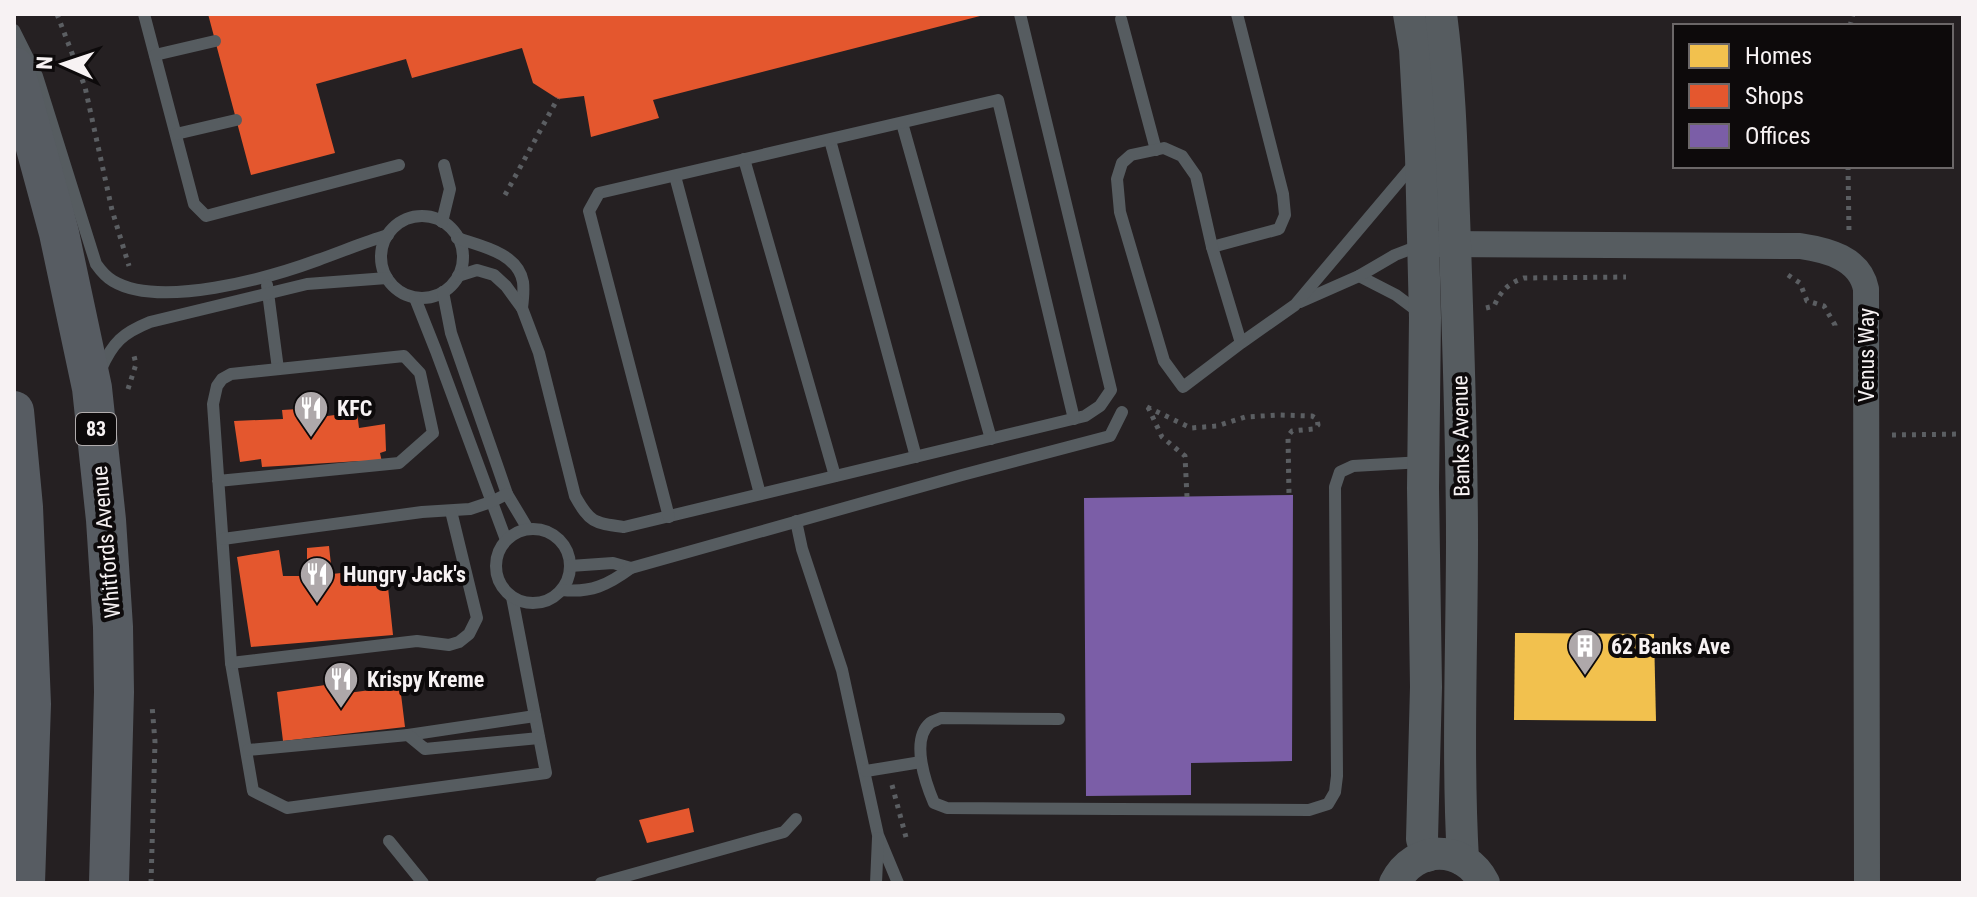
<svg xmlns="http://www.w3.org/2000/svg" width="1977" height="897" viewBox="0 0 1977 897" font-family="'Roboto Condensed',sans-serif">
<rect width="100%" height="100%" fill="#252022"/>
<path fill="#f2c14e" d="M1515,633l139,1 2,87 -142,-1z"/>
<g fill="#e4572e">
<path d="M208,14h776v1l-331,85 6,18 -68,19 -7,-41 -26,3 -25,-16 -11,-35 -110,30 -6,-19 -90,25 19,69 -84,22z"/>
<path d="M299,409l1,3h19l1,5 37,-5 2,16 26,-4 1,27 -6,2 3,14 -23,-6 -98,6 -1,-8 -21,3 -6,-41 49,-2 -1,-9z"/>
<path d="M329,546l3,28 54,-6 7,67 -142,12 -14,-90 42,-7 4,26h24v-28z"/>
<path d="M346,682l2,11 52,-7 5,41 -122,14 -6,-49z"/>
<path d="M689,808l5,24 -47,11 -8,-23z"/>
</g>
<path fill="#7b5ea7" d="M1293,495l-1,266 -101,2v32l-105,1 -2,-298z"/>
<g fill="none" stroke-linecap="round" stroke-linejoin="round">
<g stroke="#5b5e62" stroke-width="5" stroke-dasharray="4 6" stroke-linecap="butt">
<path d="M57,14l28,73 27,123 17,56"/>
<path d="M1850,26l3,-12"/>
<path d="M1848,166l1,67"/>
<path d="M505,195l53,-97"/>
<path d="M1788,275l12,8 7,18 17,5 11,19v4"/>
<path d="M1486,308l8,-2c7,-15 14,-23 30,-28l102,-1"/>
<path d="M128,389l8,-25 -2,-8"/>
<path d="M1147,407l44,21 26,-2 28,-9 35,-2 32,1 5,3 1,6 -5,4 -21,2 -4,5 1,59"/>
<path d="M1148,407l14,30 23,19 2,41"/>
<path d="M1892,435l71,-1"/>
<path d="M892,785l15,56"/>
<path d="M151,883l4,-141 -3,-37"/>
</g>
<g stroke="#565c60" stroke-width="12">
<path d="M144,14l50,190 12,12 193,-51"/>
<path d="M1121,19l35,131"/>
<path d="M14,30l23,46 59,188c5,7 10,13 17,17 47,28 156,-3 205,-21 23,-8 46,-18 70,-25"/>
<path d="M155,55l60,-14"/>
<path d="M902,123l89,316"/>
<path d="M176,134l60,-14"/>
<path d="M830,140l86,317"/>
<path d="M744,159l91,317"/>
<path d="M675,176l85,318"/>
<circle cx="422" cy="257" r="41"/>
<path d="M442,222l8,-33 -6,-24"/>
<path d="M457,238c24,8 61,15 66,44 1,8 0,18 -1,26"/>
<path d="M1212,247l67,-18 6,-14 -2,-21 -46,-180"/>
<path d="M458,276l19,-6 17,5 12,11 16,22 17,45 36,143c15,27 19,27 49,31l461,-111 15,-10 11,-16 -91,-376"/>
<path d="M1359,276l37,19 24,18"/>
<path d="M267,285l11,84"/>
<path d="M443,292l8,41 46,132 10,29 21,35"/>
<path d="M415,298l21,53 70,189"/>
<path d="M1300,302l59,-26 36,-21 26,-10"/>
<path d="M1241,343l-29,-96 -16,-71 -14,-20 -18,-8 -33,7 -9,8 -5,16 3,33 44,149 19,26 58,-44 54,-38 119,-141"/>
<path d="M101,369c12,-27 22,-36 49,-47l157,-38 80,-6"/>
<path d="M218,481l181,-18 34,-30 -13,-60 -16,-17 -173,18 -9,5 -5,7 -4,18 18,259 22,128 34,17 259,-35 -34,-176"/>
<path d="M669,517l-80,-306 10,-18 399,-93 76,319"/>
<path d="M796,521l6,28 40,121 36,165 20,48"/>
<circle cx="533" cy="566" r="37"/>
<path d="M223,539l199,-27 48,-3 21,-7 16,-8"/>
<path d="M570,566l43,-3 18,5"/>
<path d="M562,590c29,3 46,-5 69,-22l331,-93 148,-39 12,-24"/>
<path d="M231,663l186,-22 32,4 10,-3 10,-8 8,-16 -26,-107"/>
<path d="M1059,719l-118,-1c-4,2 -8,3 -11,5 -20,17 -4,61 4,80l13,5 362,2 19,-6 7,-12 2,-16 -2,-289 5,-15 13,-6 70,-4"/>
<path d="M408,735l127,-19"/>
<path d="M248,750l160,-15 17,14 114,-11"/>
<path d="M866,771l55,-9"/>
<path d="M389,841l34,42"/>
<path d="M601,883l183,-51 12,-13"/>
<path d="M876,883l2,-45"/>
</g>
<path stroke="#565c60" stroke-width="26" d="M1439,244l361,2c27,4 60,12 66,43l1,594"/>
<g stroke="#565c60" stroke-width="32">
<path d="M1409,14l6,35 6,107 4,162 -2,170 3,199 -4,152 5,17"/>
<path d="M1441,14c10,76 11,152 14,229 3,99 7,197 7,296 0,107 -5,214 1,321"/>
<path d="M1395,883c20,-39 69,-39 89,0"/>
</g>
<g stroke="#575c62" stroke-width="40">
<path d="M14,67l45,166 33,155 14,132 7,107 1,65 -5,191"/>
<path d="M14,411l9,96 8,197 -6,179"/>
</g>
</g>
<defs>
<g id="restaurant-pin" transform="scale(1.8)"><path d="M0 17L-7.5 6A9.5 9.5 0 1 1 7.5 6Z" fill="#aea8aa" stroke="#0d0a0b"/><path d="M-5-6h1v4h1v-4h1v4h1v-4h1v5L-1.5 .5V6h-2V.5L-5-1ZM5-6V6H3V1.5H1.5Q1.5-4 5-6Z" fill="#fff"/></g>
<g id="building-pin" transform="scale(1.8)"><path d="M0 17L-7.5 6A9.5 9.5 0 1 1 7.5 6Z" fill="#aea8aa" stroke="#0d0a0b"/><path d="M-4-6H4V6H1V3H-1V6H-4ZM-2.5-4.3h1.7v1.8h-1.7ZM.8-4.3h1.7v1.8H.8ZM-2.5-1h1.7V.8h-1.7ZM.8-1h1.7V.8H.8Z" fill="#fff"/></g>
</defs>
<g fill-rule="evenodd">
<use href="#restaurant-pin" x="311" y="408"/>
<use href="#restaurant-pin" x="317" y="574"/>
<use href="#building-pin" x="1585" y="646"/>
<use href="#restaurant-pin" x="341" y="679"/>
</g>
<g text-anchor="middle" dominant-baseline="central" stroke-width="8" stroke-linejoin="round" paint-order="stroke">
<rect fill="#0d0a0b" stroke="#b1acad" stroke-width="2" x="76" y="413" width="40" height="32" rx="6"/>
<g font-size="20" font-weight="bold" fill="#f7f2f3">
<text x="96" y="429">83</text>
</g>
<g font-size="22" fill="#f7f2f3" stroke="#0d0a0b">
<text transform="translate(1866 355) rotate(-90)">Venus Way</text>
<text transform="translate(1461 436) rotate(-91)">Banks Avenue</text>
<text transform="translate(106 542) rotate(-95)">Whitfords Avenue</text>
</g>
<g font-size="22" font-weight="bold" fill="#f7f2f3" stroke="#0d0a0b" text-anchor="start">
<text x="337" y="408">KFC</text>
<text x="343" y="574">Hungry Jack's</text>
<text x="1611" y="646">62 Banks Ave</text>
<text x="367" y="679">Krispy Kreme</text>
</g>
</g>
<rect width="1977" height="897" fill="none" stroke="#f7f2f3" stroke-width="32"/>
<rect x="1673" y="24" width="280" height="144" fill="#0d0a0b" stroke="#6b6768" stroke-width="2"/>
<rect x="1689" y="44" width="40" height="24" fill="#f2c14e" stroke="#6b6768" stroke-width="2"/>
<text x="1745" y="64" font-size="24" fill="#f7f2f3">Homes</text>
<rect x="1689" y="84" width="40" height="24" fill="#e4572e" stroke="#6b6768" stroke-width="2"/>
<text x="1745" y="104" font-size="24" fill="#f7f2f3">Shops</text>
<rect x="1689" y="124" width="40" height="24" fill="#7b5ea7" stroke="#6b6768" stroke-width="2"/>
<text x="1745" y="144" font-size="24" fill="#f7f2f3">Offices</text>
<g transform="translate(64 64) rotate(273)" stroke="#0d0a0b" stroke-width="6" paint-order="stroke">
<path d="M0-6L14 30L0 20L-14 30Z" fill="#f7f2f3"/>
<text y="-12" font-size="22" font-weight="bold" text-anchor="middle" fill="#f7f2f3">N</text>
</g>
</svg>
